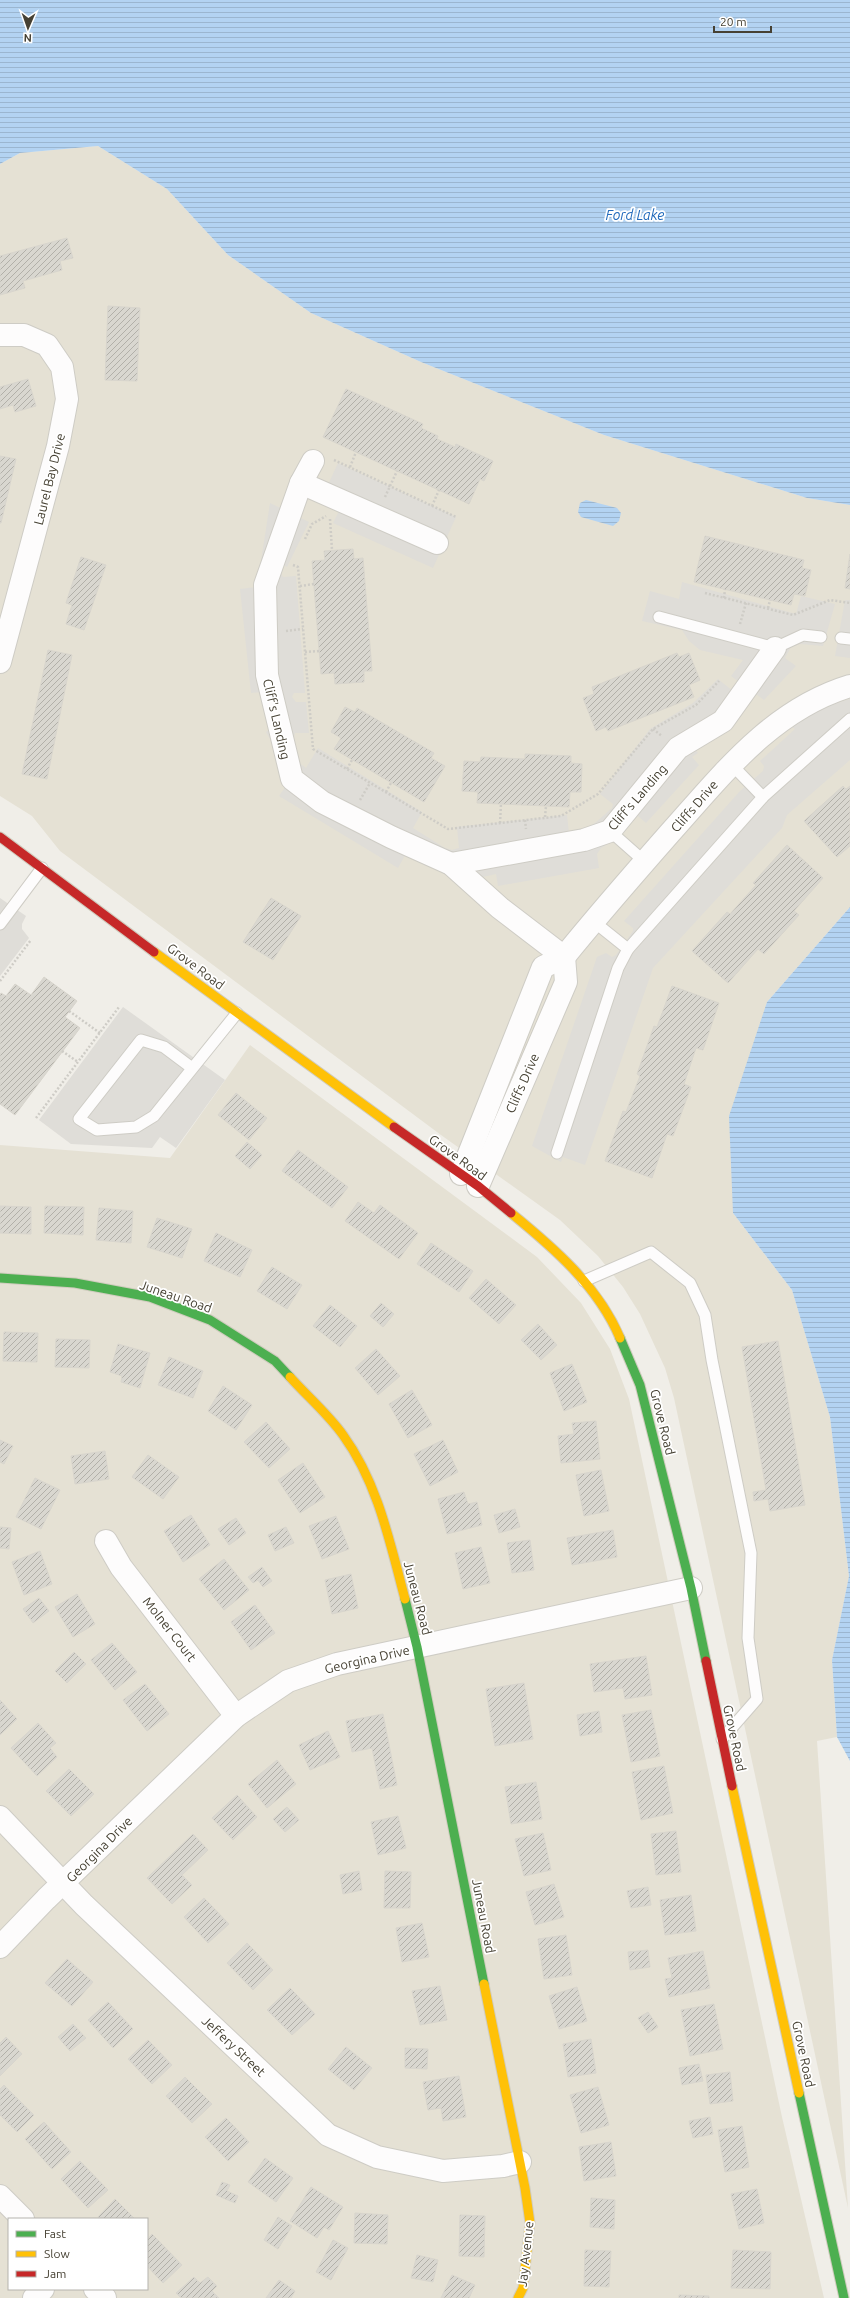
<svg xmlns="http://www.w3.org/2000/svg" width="850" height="2298" viewBox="0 0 850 2298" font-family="Ubuntu,sans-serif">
<defs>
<pattern id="water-rules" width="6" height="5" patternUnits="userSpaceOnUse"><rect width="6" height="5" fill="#b3d3f2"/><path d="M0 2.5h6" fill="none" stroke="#9bb6d0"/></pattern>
<pattern id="building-hatch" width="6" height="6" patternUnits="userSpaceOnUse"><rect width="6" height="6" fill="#d9d7d0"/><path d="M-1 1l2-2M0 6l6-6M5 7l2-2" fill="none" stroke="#b2b0a9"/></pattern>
</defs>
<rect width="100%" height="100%" fill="#f0eee8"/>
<g fill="#e5e1d4" fill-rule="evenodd">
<path d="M98,146l69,43 61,66 83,58 110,49 183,73 203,63 43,7v402l-83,95 -34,211 59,77 38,127 19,159 -17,84 5,77 -20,4 31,467 -174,-810 -9,-30 -25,-54 -17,-27 -25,-31 -38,-36 -119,-85 -381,-284 -28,-35 -32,-20v-632l20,-11z"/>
<path d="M250,1045l287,212 44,46 29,46 19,50 153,718 42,181h-824v-1153l170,13zM9,2219h138v70h-138z"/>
</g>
<g fill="#dfddd8">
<path d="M338,463l118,54 -23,51 -100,-45 7,-14 -19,-9z"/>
<path d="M270,503l39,19 -22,45 -8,-4 -2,3 6,11 13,-1 9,117h-11l-2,4 4,5h10l3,31h-14l-1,4 4,25 8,6 12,-20 104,64 -9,16 32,20 7,2 7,-2 -2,-21 110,-12 2,18 11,-1 15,-9 17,-15 1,-4 -13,-10 50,-65 43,-26 25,-24 31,25 -13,15 -42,29 4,5 -6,4 7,8 -53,58 -8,-7 -30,28 -7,4 -4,6 2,14 -101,18 -2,-12 -36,8 -52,-32 -10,18 -119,-72 7,-10 -12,-40 -8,-14 7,-5 -9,-35 -13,1 -11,-104 17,-2z"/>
<path d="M682,582l114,32 5,-18 34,8 -12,42 -23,-2 -9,3 -6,11 11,8 -32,34 -33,-24 12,-16 -43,-10 -11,-9 -7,-11 -40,-9 8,-30 29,8z"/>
<path d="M845,600h5v58l-15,-2z"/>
<path d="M850,699v61l-63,55 -5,13 -129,140 -68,197 -22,-8 -2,5 -29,-16 65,-189 9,-4 6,4 4,-2 17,-24v-3l-9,-7 116,-130 23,-20 1,-5 -4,-5 35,-32 -3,-2 31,-20z"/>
<path d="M0,898l26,18 -4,8v5l7,9 -29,38z"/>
<path d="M123,1007l102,73 -49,68 -16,-11 -8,11 -81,-4 -32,-24z"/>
</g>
<g fill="url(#water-rules)">
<path d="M0,0h850v505l-43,-7 -203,-63 -183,-73 -110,-49 -83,-58 -61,-66 -69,-43 -78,7 -20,11z"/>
<path d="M586,500l31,8 4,5 -2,8 -6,5 -32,-9 -3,-5 2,-9z"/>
<path d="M850,907v854l-13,-24 -5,-77 17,-84 -19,-159 -38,-127 -59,-77 -4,-97 38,-114z"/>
</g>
<g fill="url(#building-hatch)" stroke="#d8d5cd">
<path d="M67,238l6,20 -13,3 2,9 -39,11 2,7 -25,7v-39z"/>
<path d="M108,306l32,2 -3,73 -32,-1z"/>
<path d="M28,379l8,27 -21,6 -2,-7 -13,4v-22z"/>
<path d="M346,389l77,35 -2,4 17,8 -1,3 18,8 1,-3 37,17 -9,20 -4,-2 -11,25 -146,-67z"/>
<path d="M0,456l16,3 -15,64h-1z"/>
<path d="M705,536l99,24 -2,8 9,2 -6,26 -11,-2 -3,11 -97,-23z"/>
<path d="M353,549l1,10 9,-1 9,113h-8v11l-29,2 -1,-11 -13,1 -9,-113 13,-1 -1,-9z"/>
<path d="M850,554v35l-5,-1z"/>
<path d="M81,557l25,8 -22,65 -18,-6 6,-19 -6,-2z"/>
<path d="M48,650l24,5 -25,124 -25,-5z"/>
<path d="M677,653l2,4 10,-4 11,27 -11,5 5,12 -86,34 -2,-4 -10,4 -13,-33 11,-4 -2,-7z"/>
<path d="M345,707l10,5 2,-4 77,45 -3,5 14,8 -21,36 -90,-53 7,-11 -10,-6z"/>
<path d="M525,754l46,2v7l11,1 -1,28h-11l-1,15 -92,-4 1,-11 -16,-1 2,-30 16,1 1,-5 44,2z"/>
<path d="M843,786l3,3 4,-3v60l-13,11 -33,-36z"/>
<path d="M787,845l36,33 -29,33 5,4 -35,39 -6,-5 -30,34 -36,-32 35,-39 3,2 26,-29 -3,-2z"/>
<path d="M271,898l30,18 -28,44 -30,-18z"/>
<path d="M44,977l33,24 -12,16 15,11 -65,87 -15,-11v-109l1,-2 5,3 9,-12 16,11z"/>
<path d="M672,986l47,17 -16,47 -7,-2 -12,36 7,3 -18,49 -6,-2 -15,44 -47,-17 18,-50 3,1 14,-36 -3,-2 17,-48 3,1z"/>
<path d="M236,1093l31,25 -18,22 -31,-25z"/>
<path d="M247,1142l15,13 -12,14 -15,-13z"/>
<path d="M298,1150l50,37 -16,21 -50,-37z"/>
<path d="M358,1202l16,11 6,-8 38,28 -19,26 -54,-38z"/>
<path d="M0,1206l31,1v27l-31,-1z"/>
<path d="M45,1206l39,1 -1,28 -39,-2z"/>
<path d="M99,1208l34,3 -2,32 -35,-3z"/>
<path d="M157,1218l35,11 -10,29 -35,-11z"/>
<path d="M216,1233l36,17 -12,27 -36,-16z"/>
<path d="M431,1243l42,28 -14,21 -42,-28z"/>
<path d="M272,1267l30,18 -15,24 -30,-18z"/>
<path d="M486,1279l30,26 -17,19 -30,-26z"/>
<path d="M381,1303l13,11 -11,13 -13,-11z"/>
<path d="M330,1305l27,21 -17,21 -27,-21z"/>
<path d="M538,1324l19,21 -16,15 -20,-20z"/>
<path d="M4,1332l34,1 -1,29 -34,-1z"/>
<path d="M56,1339l34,1 -1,28 -34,-1z"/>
<path d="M778,1341l27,164 -35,6 -2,-12 -14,2 -1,-9 13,-2 -24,-143z"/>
<path d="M118,1344l32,9 -10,35 -19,-6 1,-6 -12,-4z"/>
<path d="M376,1349l24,27 -22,19 -23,-27z"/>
<path d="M169,1357l34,14 -10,27 -35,-13z"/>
<path d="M572,1364l15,38 -23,9 -14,-38z"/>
<path d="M223,1386l29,19 -16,25 -28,-19z"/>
<path d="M412,1390l20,35 -24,13 -19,-34z"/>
<path d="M596,1421l4,38 -39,4 -3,-27 16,-2 -2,-11z"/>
<path d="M266,1422l24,27 -21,19 -25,-26z"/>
<path d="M0,1440l13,6 -9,18 -4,-2z"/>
<path d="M443,1440l15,32 -28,14 -16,-32z"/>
<path d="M105,1451l4,28 -34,5 -4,-28z"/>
<path d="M148,1455l31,22 -16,22 -31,-22z"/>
<path d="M303,1463l22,34 -25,16 -22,-33z"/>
<path d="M601,1470l8,41 -25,5 -8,-41z"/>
<path d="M35,1478l25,12 -19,39 -25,-12z"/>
<path d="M464,1492l4,12 9,-2 5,23 -35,9 -9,-35z"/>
<path d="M515,1509l5,18 -21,6 -5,-18z"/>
<path d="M191,1515l19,30 -27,17 -19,-31z"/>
<path d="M336,1516l13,33 -27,10 -13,-33z"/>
<path d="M236,1518l10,15 -17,12 -11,-16z"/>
<path d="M0,1527l11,1 -2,21 -9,-1z"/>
<path d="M286,1527l8,16 -19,8 -7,-16z"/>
<path d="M613,1530l4,27 -45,8 -5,-27z"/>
<path d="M530,1540l4,30 -22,3 -5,-30z"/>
<path d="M481,1547l9,36 -27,6 -8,-36z"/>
<path d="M40,1551l12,33 -28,11 -12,-33z"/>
<path d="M224,1559l25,31 -25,20 -25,-31z"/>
<path d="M262,1567l10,14 -9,6 -5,-7 -5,3 -5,-6z"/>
<path d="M351,1574l7,34 -26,6 -7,-34z"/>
<path d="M77,1594l18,30 -22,13 -18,-30z"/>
<path d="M39,1598l10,13 -16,12 -10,-14z"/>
<path d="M255,1605l20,28 -24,17 -20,-28z"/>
<path d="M112,1643l25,29 -22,18 -24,-30z"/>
<path d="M74,1652l12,12 -19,19 -12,-12z"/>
<path d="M646,1656l6,39 -27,4 -2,-11 -29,4 -4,-28z"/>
<path d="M524,1683l9,56 -38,7 -9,-57z"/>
<path d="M145,1684l24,30 -22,17 -24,-31z"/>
<path d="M0,1700l17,19 -17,16z"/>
<path d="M651,1710l9,46 -29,6 -9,-47z"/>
<path d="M599,1711l3,21 -22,4 -3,-21z"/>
<path d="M383,1714l14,71 -17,4 -8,-41 -20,4 -6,-31z"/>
<path d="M38,1723l18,20 -6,5 7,9 -20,19 -26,-28z"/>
<path d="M328,1731l12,26 -30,13 -11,-25z"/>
<path d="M277,1760l19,24 -29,24 -19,-24z"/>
<path d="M664,1766l9,47 -32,7 -9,-48z"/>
<path d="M69,1769l25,25 -23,22 -25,-25z"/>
<path d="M536,1782l6,37 -31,5 -6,-37z"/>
<path d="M237,1795l20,22 -24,23 -21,-22z"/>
<path d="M287,1807l12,13 -14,12 -12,-13z"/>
<path d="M398,1816l8,32 -28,7 -7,-33z"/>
<path d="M676,1831l5,41 -25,3 -5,-41z"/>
<path d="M543,1833l8,37 -27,6 -9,-37z"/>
<path d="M193,1834l15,16 -26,25 10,10 -20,19 -25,-26z"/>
<path d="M359,1871l3,19 -19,4 -3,-19z"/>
<path d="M385,1871l26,1 -1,36h-26z"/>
<path d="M554,1884l10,33 -29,8 -9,-33z"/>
<path d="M648,1887l3,18 -20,3 -4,-17z"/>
<path d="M691,1895l5,36 -31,4 -5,-35z"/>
<path d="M204,1898l25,26 -21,19 -24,-26z"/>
<path d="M422,1923l7,34 -27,5 -6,-34z"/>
<path d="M566,1935l6,40 -28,4 -6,-40z"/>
<path d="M247,1943l26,27 -20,20 -26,-27z"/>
<path d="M648,1950l2,17 -20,3 -2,-18z"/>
<path d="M703,1951l7,37 -41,9 -4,-18 7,-1 -4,-20z"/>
<path d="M67,1959l26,23 -21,24 -27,-23z"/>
<path d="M440,1986l7,34 -27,5 -8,-34z"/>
<path d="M577,1987l10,34 -28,8 -10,-33z"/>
<path d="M290,1988l25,26 -23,21 -25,-25z"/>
<path d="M108,2002l25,27 -20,19 -25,-28z"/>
<path d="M714,2004l9,45 -33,7 -9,-46z"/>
<path d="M648,2012l10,15 -10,6 -10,-15z"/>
<path d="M73,2024l13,14 -16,13 -12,-14z"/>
<path d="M6,2037l16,17 -22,22v-33z"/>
<path d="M591,2039l5,34 -28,4 -5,-33z"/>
<path d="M148,2040l24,25 -20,19 -24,-25z"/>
<path d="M346,2047l26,21 -18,22 -26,-21z"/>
<path d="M405,2048l23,1 -1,20 -22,-1z"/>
<path d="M699,2064l4,17 -21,4 -3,-17z"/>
<path d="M730,2072l3,29 -23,3 -4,-29z"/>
<path d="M459,2076l7,41 -23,4 -2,-13 -13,2 -5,-28z"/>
<path d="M185,2077l27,27 -20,19 -26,-27z"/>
<path d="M4,2085l30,30 -17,17 -17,-17v-26z"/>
<path d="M598,2087l11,38 -28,8 -11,-38z"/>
<path d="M710,2117l3,17 -20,4 -4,-17z"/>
<path d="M226,2118l23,24 -21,19 -23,-24z"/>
<path d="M44,2122l27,30 -19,17 -27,-30z"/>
<path d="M742,2126l7,41 -24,5 -7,-42z"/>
<path d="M611,2142l5,34 -32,5 -5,-34z"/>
<path d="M265,2158l28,20 -17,24 -28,-20z"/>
<path d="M80,2161l28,29 -20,18 -27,-29z"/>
<path d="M222,2182l8,3 -3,6 11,5 -3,7 -19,-8z"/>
<path d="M311,2187l32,20 -14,23 -5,-3 -7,11 -27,-17z"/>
<path d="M757,2189l7,34 -25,6 -8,-35z"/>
<path d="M591,2198l24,2 -1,29 -24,-2z"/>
<path d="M115,2199l20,20h-35l-2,-2z"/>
<path d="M355,2213l33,2 -1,29 -33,-1z"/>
<path d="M460,2215l25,1 -1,41 -25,-1z"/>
<path d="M278,2217l14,9 -14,23 -14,-9z"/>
<path d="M152,2234l30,31 -19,18 -16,-17v-26z"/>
<path d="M333,2240l15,8 -17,32 -15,-8z"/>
<path d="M585,2250l26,1 -2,36 -25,-1z"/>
<path d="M733,2250l38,2 -1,37 -39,-1z"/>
<path d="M417,2255l21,5 -5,22 -22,-4z"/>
<path d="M452,2275l23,10 -6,13h-28z"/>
<path d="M194,2277l6,6 8,-6 9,9 -5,5 7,7h-38l-5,-5z"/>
<path d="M279,2280l16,11 -4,7h-25z"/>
<path d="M679,2295l30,1v2h-30z"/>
</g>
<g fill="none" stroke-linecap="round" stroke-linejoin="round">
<g stroke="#ceccc5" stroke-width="13">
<g id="lane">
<path d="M659,617l116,31 28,-13 18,2"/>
<path d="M841,638l9,1"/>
<path d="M731,764l32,33"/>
<path d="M610,831l35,31"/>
<path d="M593,921l35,28"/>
<path d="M0,924l42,-56"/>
<path d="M192,1068l-28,-21 -23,-7 -62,79 18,11 39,-3 18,-11 83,-103"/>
<path d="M557,1153l61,-185 10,-19 135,-152 87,-78"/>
<path d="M584,1281l67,-29 39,31 15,32 7,45 39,193 -3,85 9,61 -35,40"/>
</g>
</g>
<g stroke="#ceccc5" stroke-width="24">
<g id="street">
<path d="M0,335h24l23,10 15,22 5,32 -9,47 -58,216"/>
<path d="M313,461l-12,22 -36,102 2,90 25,104 30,23 69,35 60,27 49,44 64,49"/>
<path d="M301,483l136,60"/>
<path d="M451,864l133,-24 26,-9 68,-83 45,-27 52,-73"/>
<path d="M461,1174l82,-207 21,-10c34,-42 69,-82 105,-123 53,-59 102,-124 181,-148"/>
<path d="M478,1186l88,-204 -2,-25"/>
<path d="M106,1541l15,26 115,149"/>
<path d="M0,1817l84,88 244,230 49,22 66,14 60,-5 17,-4"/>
<path d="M0,1947l46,-48 190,-183 52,-35 49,-17 354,-76"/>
<path d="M0,2196l23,23"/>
<path d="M95,2289l10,9"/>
<path d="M34,2298l9,-9"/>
</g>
</g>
<g stroke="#d0ccbe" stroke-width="11">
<g id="fast">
<path d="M0,1278l75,5 75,14 60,23 65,41 15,16"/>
<path d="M620,1338l20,47 51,203 15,73"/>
<path d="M405,1599l12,48 67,337"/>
<path d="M799,2093l45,205"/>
</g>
</g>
<g stroke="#d0ccbe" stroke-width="11">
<g id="slow">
<path d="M154,952l240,175"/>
<path d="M511,1213c43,35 87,73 109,125"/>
<path d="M290,1377c17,19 38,37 53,58 35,48 47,108 62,164"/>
<path d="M732,1786l67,307"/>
<path d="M484,1984l41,204 5,35 -7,65 -5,10"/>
</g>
</g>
<g stroke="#d0ccbe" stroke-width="11">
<g id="jam">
<path d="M0,837l154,115"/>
<path d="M394,1127l84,59 33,27"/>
<path d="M706,1661l26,125"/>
</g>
</g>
<g stroke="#ceccc6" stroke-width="2.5" stroke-dasharray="2 2" stroke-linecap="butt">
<path d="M334,460l122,57"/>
<path d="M350,467l6,-15"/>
<path d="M385,497l12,-26"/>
<path d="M432,506l7,-16"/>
<path d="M330,519l2,31"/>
<path d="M305,539l7,-15 14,-8"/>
<path d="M293,565l5,2 15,182 135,80 113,-13 37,-22 55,-65 43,-24 23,-24"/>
<path d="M300,586l14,-2"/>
<path d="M705,593l88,22 37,-15 20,3"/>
<path d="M724,598l1,-9"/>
<path d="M768,608l2,-8"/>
<path d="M740,624l6,-21"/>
<path d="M286,631l17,-2"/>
<path d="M305,652l14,-1"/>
<path d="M653,729l9,7"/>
<path d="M347,769l5,-9"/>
<path d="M386,792l5,-9"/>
<path d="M360,800l10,-17"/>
<path d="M545,817l1,-11"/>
<path d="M525,820l1,9"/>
<path d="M500,823l1,-19"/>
<path d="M0,981l31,-41"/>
<path d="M69,1011l31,22"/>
<path d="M62,1051l16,11"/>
<path d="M36,1118l83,-111"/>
</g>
<use href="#lane" stroke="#fdfcfc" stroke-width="11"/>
<use href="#street" stroke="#fdfcfc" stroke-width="22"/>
<use href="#fast" stroke="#4caf50" stroke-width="9"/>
<use href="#slow" stroke="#ffc107" stroke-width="9"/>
<use href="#jam" stroke="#c62828" stroke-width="9"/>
</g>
<g text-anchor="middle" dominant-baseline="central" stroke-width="3.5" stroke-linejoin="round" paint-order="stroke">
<g font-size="13" fill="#464133" stroke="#fff">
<text transform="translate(49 479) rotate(-76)">Laurel Bay Drive</text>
<text transform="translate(277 719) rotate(77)">Cliff's Landing</text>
<text transform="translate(637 797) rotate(-49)">Cliff's Landing</text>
<text transform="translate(694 806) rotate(-49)">Cliffs Drive</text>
<text transform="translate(196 966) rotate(37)">Grove Road</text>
<text transform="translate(522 1083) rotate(-66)">Cliffs Drive</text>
<text transform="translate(458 1157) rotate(36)">Grove Road</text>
<text transform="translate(176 1296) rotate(19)">Juneau Road</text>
<text transform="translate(663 1422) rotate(76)">Grove Road</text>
<text transform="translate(418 1598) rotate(75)">Juneau Road</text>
<text transform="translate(170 1629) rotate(52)">Molner Court</text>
<text transform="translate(367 1659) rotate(-13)">Georgina Drive</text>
<text transform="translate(735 1738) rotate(78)">Grove Road</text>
<text transform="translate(99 1849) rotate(-45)">Georgina Drive</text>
<text transform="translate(484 1916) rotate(79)">Juneau Road</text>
<text transform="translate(234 2046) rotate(43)">Jeffery Street</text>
<text transform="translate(804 2054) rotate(78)">Grove Road</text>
<text transform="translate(525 2254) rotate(-84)">Jay Avenue</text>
</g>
<g font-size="14" font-style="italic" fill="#226bbc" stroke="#fff">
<text x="635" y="215">Ford Lake</text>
</g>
</g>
<rect x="8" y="2218" width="140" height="72" fill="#ffffff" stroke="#b5b3ad"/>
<rect x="16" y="2231" width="20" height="6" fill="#4caf50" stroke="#b5b3ad"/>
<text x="44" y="2238" font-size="12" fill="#464133">Fast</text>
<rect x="16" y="2251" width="20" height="6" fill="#ffc107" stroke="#b5b3ad"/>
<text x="44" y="2258" font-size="12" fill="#464133">Slow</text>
<rect x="16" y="2271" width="20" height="6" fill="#c62828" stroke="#b5b3ad"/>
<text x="44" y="2278" font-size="12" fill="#464133">Jam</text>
<g transform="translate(28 28) rotate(182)" stroke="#ffffff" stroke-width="3" paint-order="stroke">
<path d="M0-3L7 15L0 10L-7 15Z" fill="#464133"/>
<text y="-6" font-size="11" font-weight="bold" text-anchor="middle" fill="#464133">N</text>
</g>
<path d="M714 26v6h57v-6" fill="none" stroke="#464133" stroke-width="2"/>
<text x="720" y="26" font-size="12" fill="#464133" stroke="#ffffff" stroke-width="3" paint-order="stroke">20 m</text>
</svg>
